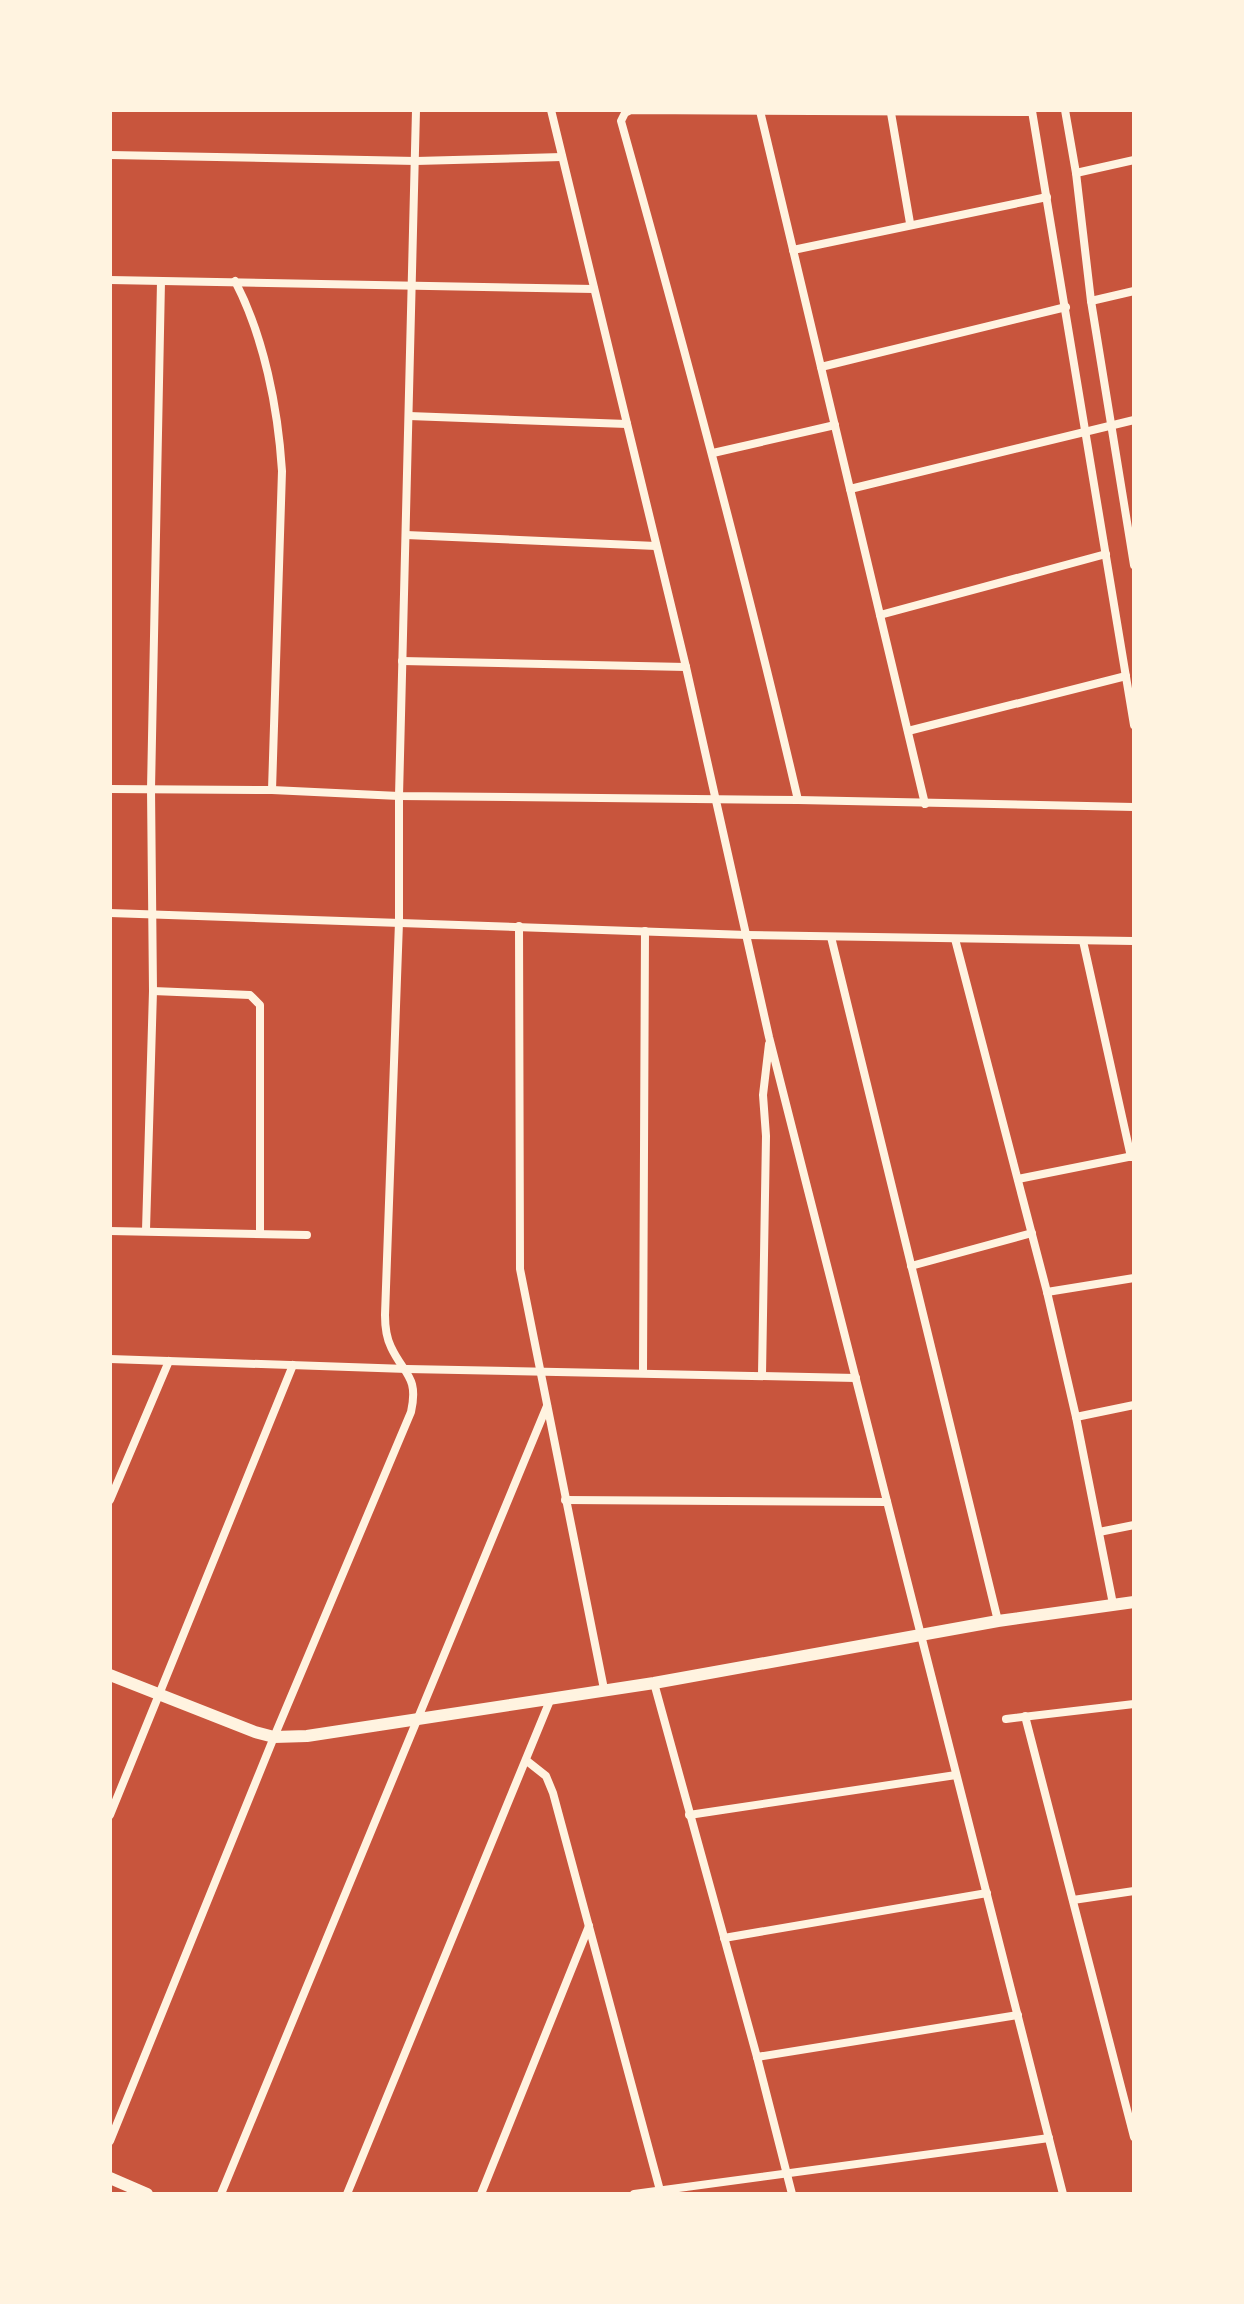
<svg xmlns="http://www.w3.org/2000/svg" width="1244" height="2304" viewBox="0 0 1244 2304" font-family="'Space Grotesk',sans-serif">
<rect width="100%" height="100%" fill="#c8553d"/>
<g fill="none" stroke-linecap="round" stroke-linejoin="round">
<g stroke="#fff3e0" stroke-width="8">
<path d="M551,110l135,557 83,370 294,1157"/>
<path d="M1065,110l11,63 15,128 43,264"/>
<path d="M760,111l165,693"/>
<path d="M1032,111l102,614"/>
<path d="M891,113l19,110"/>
<path d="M110,155l306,6 146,-4"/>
<path d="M1076,173l58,-13"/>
<path d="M793,250l254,-53"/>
<path d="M110,280l484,9"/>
<path d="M235,281c29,56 43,127 47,190l-10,319"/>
<path d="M1091,301l43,-10"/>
<path d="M821,367l245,-60"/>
<path d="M409,416l218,8"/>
<path d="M713,453l122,-28"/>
<path d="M850,489l284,-69"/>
<path d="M406,535l250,11"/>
<path d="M880,615l226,-61"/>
<path d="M402,661l284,6"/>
<path d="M908,731l218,-55"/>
<path d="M110,789l162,1 127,6 399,4 336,7"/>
<path d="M798,800c-53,-228 -114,-454 -177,-679l4,-8 6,-3 401,2"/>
<path d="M110,913l637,22 387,6"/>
<path d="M519,926l1,343 84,420"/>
<path d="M831,937l167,684"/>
<path d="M955,939l92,353 29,125 37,187"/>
<path d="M1083,941l48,216"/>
<path d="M153,991l97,4 10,10v229"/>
<path d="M1018,1179l115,-23"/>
<path d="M146,1230l7,-239 -2,-202 10,-508"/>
<path d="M110,1231l197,4"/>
<path d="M911,1266l121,-33"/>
<path d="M1047,1292l87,-14"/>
<path d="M110,1359l297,10 449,9"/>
<path d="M643,1372l2,-441"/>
<path d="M762,1375l4,-239 -3,-41 6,-51"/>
<path d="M1076,1417l58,-12"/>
<path d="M110,1500l59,-139"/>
<path d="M565,1500l322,2"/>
<path d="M1099,1532l35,-7"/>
<path d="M654,1683l103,374 35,137"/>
<path d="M1025,1716l109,421"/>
<path d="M1006,1719l128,-15"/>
<path d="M527,1761l19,15 7,17 108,401"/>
<path d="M110,1815l183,-450"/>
<path d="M689,1815l267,-40"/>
<path d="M1073,1900l61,-9"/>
<path d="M724,1938l263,-45"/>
<path d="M757,2057l261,-42"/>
<path d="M110,2141l164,-404 137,-325c8,-36 -7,-37 -20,-65 -5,-10 -6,-21 -6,-32l14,-393v-126l17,-686"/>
<path d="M221,2194l326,-788"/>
<path d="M347,2194l204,-496"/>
<path d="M481,2194l108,-268"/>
<path d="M634,2194l415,-56"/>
</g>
<g stroke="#fff3e0" stroke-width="12">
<path d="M110,1675l145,57 19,5 33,-1 347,-53 344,-62 136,-19"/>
<path d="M110,2178l37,16"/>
</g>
</g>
<rect width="1244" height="2304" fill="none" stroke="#fff3e0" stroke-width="224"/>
</svg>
